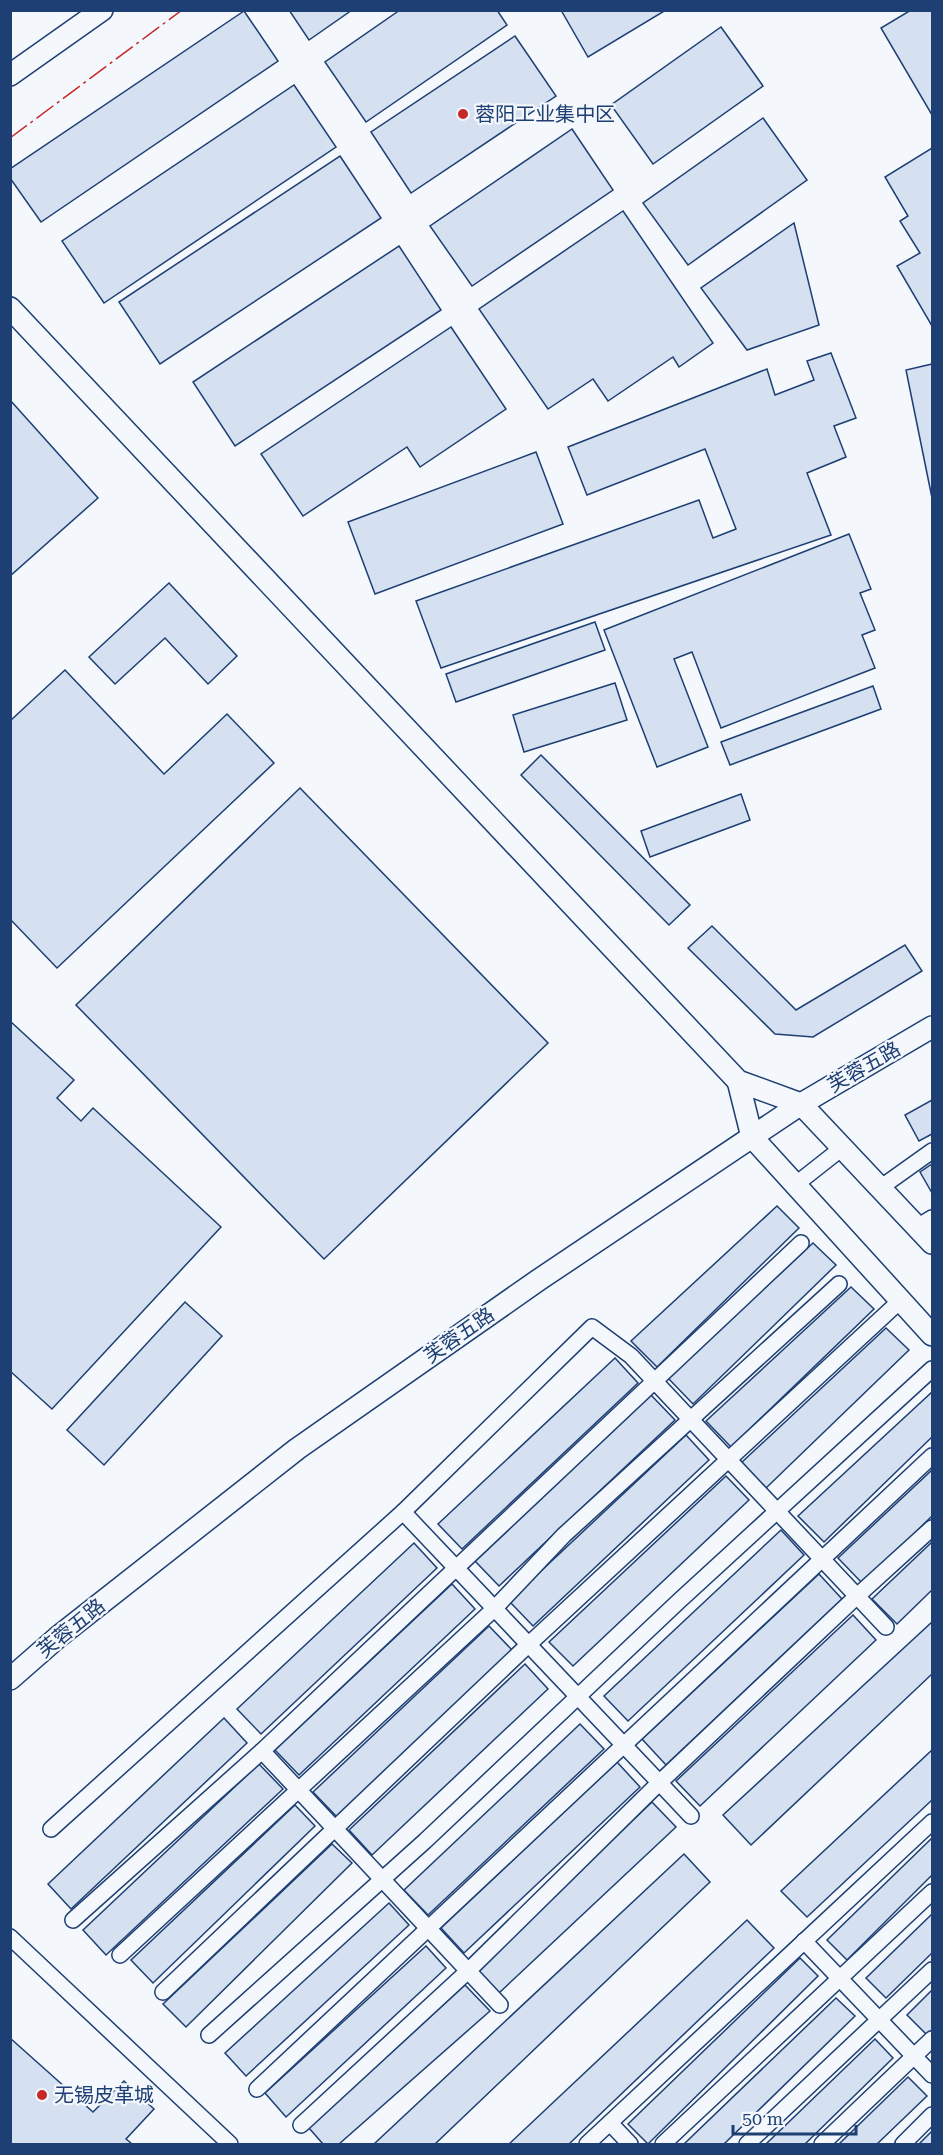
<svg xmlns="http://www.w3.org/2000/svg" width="943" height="2155" viewBox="0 0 943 2155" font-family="'Roboto Serif','Noto Sans SC',serif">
<rect width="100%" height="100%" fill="#f4f7fb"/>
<g fill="#d5e0f0" stroke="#1d3f73" stroke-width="1.5">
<path d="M289,10h63l-43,30z"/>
<path d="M400,10h97l10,15 -141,97 -41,-60z"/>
<path d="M561,10h105l-78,47z"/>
<path d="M911,10h21v105l-51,-87z"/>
<path d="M244,11l34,50 -237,161 -31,-44v-9z"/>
<path d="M721,27l42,59 -110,78 -42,-59z"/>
<path d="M515,36l41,60 -145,97 -40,-61z"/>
<path d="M294,85l42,62 -232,156 -42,-62z"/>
<path d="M763,118l44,62 -119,85 -45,-62z"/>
<path d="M572,129l41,61 -141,96 -42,-60z"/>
<path d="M932,148v178l-35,-60 23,-13 -20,-32 8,-5 -23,-39z"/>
<path d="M340,156l41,62 -221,146 -41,-62z"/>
<path d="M623,211l90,132 -34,24 -6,-10 -65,44 -15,-22 -45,30 -69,-100z"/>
<path d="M794,223l25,102 -72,25 -46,-62z"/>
<path d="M399,246l42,64 -206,136 -42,-64z"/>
<path d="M451,327l55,82 -86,58 -13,-20 -104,69 -42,-62z"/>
<path d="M831,353l25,65 -22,8 12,31 -39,16 24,62 -390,133 -25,-67 283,-101 14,38 23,-9 -31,-80 -118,46 -19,-48 199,-78 8,26 39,-15 -7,-19z"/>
<path d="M932,364v134l-26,-128z"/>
<path d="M10,400l88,98 -88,78z"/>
<path d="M536,452l27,72 -188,70 -27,-72z"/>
<path d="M849,534l22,55 -11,4 15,37 -13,5 13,33 -154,60 -29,-76 -18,7 34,88 -51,20 -53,-137z"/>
<path d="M169,583l68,73 -29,28 -43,-46 -50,46 -26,-27z"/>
<path d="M595,622l10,28 -149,52 -10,-28z"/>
<path d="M65,670l99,104 63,-60 47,49 -217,205 -47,-49v-198z"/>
<path d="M615,683l12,37 -103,32 -11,-37z"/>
<path d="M873,686l8,23 -151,56 -9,-23z"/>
<path d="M541,755l149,150 -21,20 -148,-150z"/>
<path d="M300,788l248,255 -224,216 -248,-254z"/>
<path d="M741,794l9,26 -100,37 -9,-26z"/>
<path d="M712,926l84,84 109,-65 17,26 -109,66 -38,-3 -87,-86z"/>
<path d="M10,1021l64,59 -17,18 24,23 12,-13 128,119 -169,182 -42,-38z"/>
<path d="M932,1100v34l-13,7 -14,-26z"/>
<path d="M932,1164v29l-12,-21z"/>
<path d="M777,1206l22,22 -142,139 -26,-26z"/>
<path d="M813,1243l23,22 -143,139 -25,-26z"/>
<path d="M851,1287l23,22 -143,138 -25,-26z"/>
<path d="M185,1302l37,34 -118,129 -37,-35z"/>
<path d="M886,1328l23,22 -143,138 -25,-25z"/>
<path d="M615,1358l23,25 -176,166 -24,-25z"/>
<path d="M932,1392v45l-108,105 -26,-26z"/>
<path d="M651,1395l24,25 -176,166 -24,-25z"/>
<path d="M686,1435l23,25 -176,166 -24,-25z"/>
<path d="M932,1470v46l-69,68 -25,-26z"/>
<path d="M726,1476l23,24 -176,166 -24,-24z"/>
<path d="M781,1530l23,25 -176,166 -24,-25z"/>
<path d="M932,1542v48l-35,34 -25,-25z"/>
<path d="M414,1543l23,25 -176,166 -24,-25z"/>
<path d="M819,1574l23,25 -176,166 -24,-26z"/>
<path d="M452,1584l23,25 -176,166 -24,-25z"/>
<path d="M853,1615l23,25 -176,166 -24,-25z"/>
<path d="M932,1622v52l-181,171 -28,-30z"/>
<path d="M489,1626l24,25 -176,166 -24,-25z"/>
<path d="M525,1664l23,25 -176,166 -23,-25z"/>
<path d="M224,1718l23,25 -176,166 -23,-25z"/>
<path d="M580,1724l24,25 -176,166 -24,-25z"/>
<path d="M932,1750v50l-125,117 -26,-26z"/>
<path d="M617,1762l23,25 -176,166 -23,-25z"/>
<path d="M259,1764l24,25 -177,166 -23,-25z"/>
<path d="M652,1802l24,25 -177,166 -23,-25z"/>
<path d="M295,1805l20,21 -162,157 -22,-23z"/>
<path d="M932,1838v37l-85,85 -20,-20z"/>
<path d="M332,1844l20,19 -166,164 -23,-23z"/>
<path d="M684,1854l26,28 -275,262h-61z"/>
<path d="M389,1903l20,22 -163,151 -21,-23z"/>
<path d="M932,1914v39l-46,45 -20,-20z"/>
<path d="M747,1920l27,28 -205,196h-60z"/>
<path d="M426,1946l20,22 -160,149 -21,-24z"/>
<path d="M800,1958l18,18 -170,168 -20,-20z"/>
<path d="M465,1985l25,26 -151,133h-16l-14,-16z"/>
<path d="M932,1990v40l-5,5 -20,-20z"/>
<path d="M836,1998l19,18 -131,128h-40z"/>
<path d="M10,2038l83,74 31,-31 30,28 -28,30 6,5h-122z"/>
<path d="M875,2039l18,19 -88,86h-39z"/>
<path d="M908,2077l19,19 -50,48h-38z"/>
<path d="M932,2131v13h-13z"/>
</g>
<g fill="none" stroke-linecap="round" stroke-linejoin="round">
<g stroke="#1d3f73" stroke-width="18">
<g id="street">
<path d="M795,1185l47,-37"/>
<path d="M880,1188l52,-37"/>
<path d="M917,1227l15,-9"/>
<path d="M403,1512l288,304"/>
<path d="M262,1751l238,254"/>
<path d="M51,1829l352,-317 189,-185 39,29 255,271"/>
<path d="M73,1920l189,-169 539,-508"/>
<path d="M10,1937l220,207"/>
<path d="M804,1941l128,134"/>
<path d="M120,1955l374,-346 70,-74 275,-251"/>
<path d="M163,1992l365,-347 373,-345"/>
<path d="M209,2035l216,-194 254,-240 253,-232"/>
<path d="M257,2089l675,-633"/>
<path d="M610,2123l20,21"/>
<path d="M301,2125l167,-154 191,-188 197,-186 76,-69"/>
<path d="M587,2144l345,-322"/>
<path d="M663,2144l269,-252"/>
<path d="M747,2144l185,-174"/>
<path d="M822,2144l110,-105"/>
<path d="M903,2144l29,-29"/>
</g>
</g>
<g stroke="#1d3f73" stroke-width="24">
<g id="secondary">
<path d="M10,75l92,-65"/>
<path d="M10,308l728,773 63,23 131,139"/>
<path d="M738,1081l14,56 180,198"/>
<path d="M10,1679l48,-42 239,-188 243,-170 261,-175 131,-77"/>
</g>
</g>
<use href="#street" stroke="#f4f7fb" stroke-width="15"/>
<use href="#secondary" stroke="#f4f7fb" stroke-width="21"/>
<path stroke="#c62828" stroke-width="1.5" stroke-dasharray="21 4.5 3 4.5" stroke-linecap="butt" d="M10,138l172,-128"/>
</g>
<g fill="#c62828" stroke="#f4f7fb" stroke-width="2">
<circle cx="463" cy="114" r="6"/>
<circle cx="42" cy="2095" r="6"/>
</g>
<g text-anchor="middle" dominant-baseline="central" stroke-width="4.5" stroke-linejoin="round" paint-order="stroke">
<g font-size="20" fill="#1d3f73" stroke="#f4f7fb" text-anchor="start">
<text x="475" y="114">蓉阳工业集中区</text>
<text x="54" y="2095">无锡皮革城</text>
</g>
<g font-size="20" fill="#1d3f73" stroke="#f4f7fb">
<text transform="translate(864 1067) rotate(-30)">芙蓉五路</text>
<text transform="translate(459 1335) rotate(-35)">芙蓉五路</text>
<text transform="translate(71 1628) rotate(-39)">芙蓉五路</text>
</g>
</g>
<rect width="943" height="2155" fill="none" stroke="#1d3f73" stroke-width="24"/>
<path d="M733 2125v9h123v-9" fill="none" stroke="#1d3f73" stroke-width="3"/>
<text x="742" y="2125" font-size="18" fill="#1d3f73" stroke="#f4f7fb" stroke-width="4.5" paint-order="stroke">50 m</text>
</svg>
